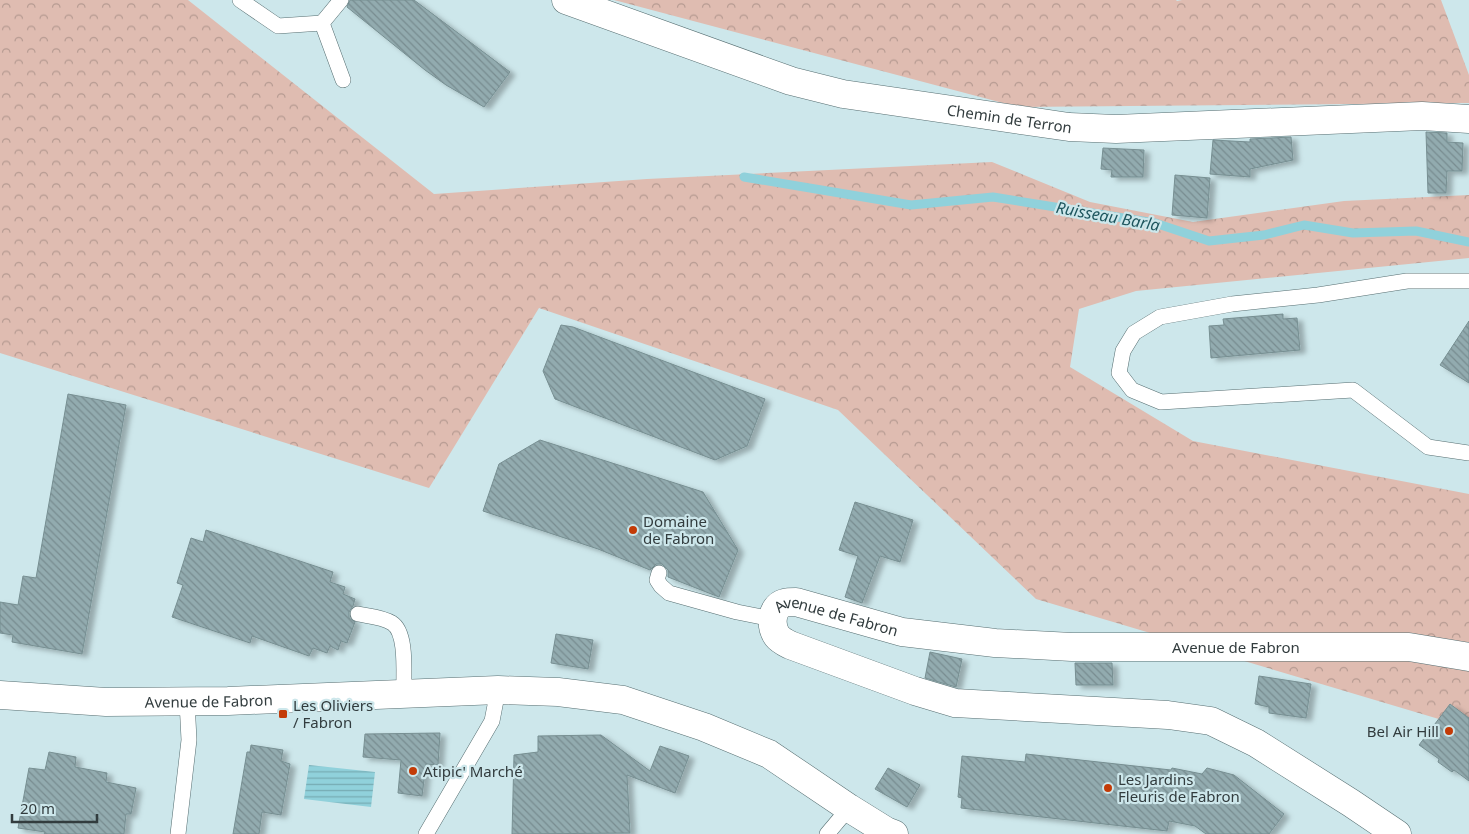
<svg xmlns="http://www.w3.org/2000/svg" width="1469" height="834" viewBox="0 0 1469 834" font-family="'Noto Sans',sans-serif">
<defs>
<pattern id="forest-crowns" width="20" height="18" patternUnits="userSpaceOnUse" patternTransform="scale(1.25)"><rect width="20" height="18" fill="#dfbcb1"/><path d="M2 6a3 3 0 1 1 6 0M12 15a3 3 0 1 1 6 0" fill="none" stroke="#b59a91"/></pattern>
<pattern id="water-rules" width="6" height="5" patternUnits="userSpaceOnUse" patternTransform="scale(1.25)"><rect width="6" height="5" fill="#90d1db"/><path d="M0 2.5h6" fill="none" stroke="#76abb3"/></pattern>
<pattern id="building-back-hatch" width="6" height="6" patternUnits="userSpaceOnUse" patternTransform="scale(1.25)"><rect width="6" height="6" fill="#92abaf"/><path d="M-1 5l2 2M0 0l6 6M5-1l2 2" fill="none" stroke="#788c90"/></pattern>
<filter id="shadow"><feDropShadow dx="5.5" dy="3" stdDeviation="2.5" flood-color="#0004"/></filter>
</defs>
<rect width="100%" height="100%" fill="#cde7eb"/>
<g fill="url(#forest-crowns)">
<path d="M0,0h188l246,194 213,-15 345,-17 98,40 103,20 151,-21 125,-6v63l-333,33 -57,18 -9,58 123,74 276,53v234l-433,-129 -198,-189 -299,-102 -110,180 -429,-135z"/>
<path d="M614,0h562l1,1 5,-1h259l28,75v28l-451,4z"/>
</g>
<path fill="url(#water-rules)" d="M309,765l66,7 -4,35 -67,-8z"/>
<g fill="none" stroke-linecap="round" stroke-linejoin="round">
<path stroke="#90d1db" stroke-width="9" d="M744,177l167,28 82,-8 162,26 54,18 55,-6 40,-10 49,8 63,-2 53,11"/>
</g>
<g fill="url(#building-back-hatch)" stroke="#778f92" filter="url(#shadow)">
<path d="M350,0h64l96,72 -26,35 -38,-22 -21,-15 -78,-63z"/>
<path d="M1426,132l21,1v9l16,1 -1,28h-15l-1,22h-18z"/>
<path d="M1291,137l2,23 -43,9v8l-40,-3 3,-34 37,2v-3z"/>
<path d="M1103,148l41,2 -1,27h-32l1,-7 -11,-1z"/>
<path d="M1175,175l35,3 -3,40 -35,-3z"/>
<path d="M1283,314v5l14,-1 3,32 -89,8 -2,-32 15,-1 -1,-6z"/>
<path d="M1469,321v62l-29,-18z"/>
<path d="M561,325l12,2 192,72 -18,47 -32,14 -160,-61 -12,-28z"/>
<path d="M68,394l58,11 -44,249 -70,-12 1,-7 -13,-2v-31l18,3 5,-29 13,2z"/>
<path d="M540,440l163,52 35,58 -19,47 -51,-20v-7l-6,-6h-6l-6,6 -52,-21 -115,-38 16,-47z"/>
<path d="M855,502l58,18 -13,42 -20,-6 -18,47 -17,-6 13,-41 -19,-6z"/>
<path d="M206,530l127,42 -3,10 15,5 -2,7 12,5 -2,7 -4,6v6l6,4 -8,21 -6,-2 -3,9 -8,-4 -3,7 -14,-5 -4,8 -57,-20 -2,7 -78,-26 11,-32 -6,-2 14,-45 12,4z"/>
<path d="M556,634l37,6 -5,29 -37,-6z"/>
<path d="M930,652l32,7 -6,28 -31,-9z"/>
<path d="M1075,663h37l1,22h-37z"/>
<path d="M1259,676l52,8 -5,34 -37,-5v-6l-14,-3z"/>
<path d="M1450,704l19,14v63l-15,-11 -2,2 -14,-10 1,-3 -20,-14z"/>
<path d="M440,733l-2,32 -12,-1 -4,32 -24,-3 3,-33 -38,-3 2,-23z"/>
<path d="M601,735l49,36 10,-25 29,10 -14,37 -48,-18 3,58 -118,1 2,-79 24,-3v-16z"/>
<path d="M251,745l32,5 -2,11 9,3 -9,51 -19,-3 -3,22h-26l14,-82h3z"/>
<path d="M49,752l27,5 -1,10 32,6 -1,9 30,6 -5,26h-5l-2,20h-80l1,-2 -27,-4 11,-60 16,2z"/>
<path d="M1026,754l145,16 1,-2 30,6 5,-6 27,7 50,39 -15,20h-63l-11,-8 -26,-5 -2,10 -206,-23 1,-10 -4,-1 4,-41 63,6z"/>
<path d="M888,768l32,17 -13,22 -32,-18z"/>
</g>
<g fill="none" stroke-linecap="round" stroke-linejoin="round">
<g stroke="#566e71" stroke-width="16">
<g id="lane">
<path d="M240,0l38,26 44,-3"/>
<path d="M341,0l-19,23 21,57"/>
<path d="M1469,281h-62l-89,14 -86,9 -72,13 -26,16 -11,18 -4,22 13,17 29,12 192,-12 75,57 41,6"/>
<path d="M659,573l-2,7 4,6 8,7 68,19 35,7"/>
<path d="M358,614c10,2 25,3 34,9 16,10 11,54 12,71"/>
<path d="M178,834l11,-94 -2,-39"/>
<path d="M426,834l66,-113 6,-31"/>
<path d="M827,834l22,-26"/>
</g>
</g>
<g stroke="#566e71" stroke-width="29">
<g id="secondary">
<path id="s1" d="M566,0l225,81 52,13 226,33 47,2 306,-13 47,3"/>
<path id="s2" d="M0,695l106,7 122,-1 270,-11 60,2 65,8 81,27 65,27 80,54 37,23 8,3"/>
<path id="s3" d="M1397,834l-46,-31 -95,-60 -45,-22 -43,-6 -213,-12 -40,-12 -125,-46c-4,-2 -10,-5 -13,-9 -7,-10 -6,-29 7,-33 4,-1 9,-1 12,-1l106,30 93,11 77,4h337l60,10"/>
</g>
</g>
<use href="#lane" stroke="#fff" stroke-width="15"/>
<use href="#secondary" stroke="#fff" stroke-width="28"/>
</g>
<g fill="#c33b07" stroke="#cde7eb" stroke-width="2">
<circle cx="633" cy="530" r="5"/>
<rect x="278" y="709" width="10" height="10" rx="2.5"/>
<circle cx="1449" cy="731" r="5"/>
<circle cx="413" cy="771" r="5"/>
<circle cx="1108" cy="788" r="5"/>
</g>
<g text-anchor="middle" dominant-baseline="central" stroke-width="4.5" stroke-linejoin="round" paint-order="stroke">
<g font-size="15" fill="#323c3e" stroke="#cde7eb">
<text stroke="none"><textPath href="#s1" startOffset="461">Chemin de Terron</textPath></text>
<text stroke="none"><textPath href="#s3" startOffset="758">Avenue de Fabron</textPath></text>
<text stroke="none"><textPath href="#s3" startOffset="1161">Avenue de Fabron</textPath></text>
<text stroke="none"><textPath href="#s2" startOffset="209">Avenue de Fabron</textPath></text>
</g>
<g font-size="15" fill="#323c3e" stroke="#cde7eb" text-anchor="start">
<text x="643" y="521">Domaine<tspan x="643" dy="17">de Fabron</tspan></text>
<text x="293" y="705">Les Oliviers<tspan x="293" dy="17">/ Fabron</tspan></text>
<text x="1439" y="731" text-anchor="end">Bel Air Hill</text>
<text x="423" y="771">Atipic' Marché</text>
<text x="1118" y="779">Les Jardins<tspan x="1118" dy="17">Fleuris de Fabron</tspan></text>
</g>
<g font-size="16" font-style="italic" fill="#1d555d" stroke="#cde7eb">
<text transform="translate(1108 216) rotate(10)">Ruisseau Barla</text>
</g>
</g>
<path d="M12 814v8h85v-8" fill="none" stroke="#323c3e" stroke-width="2.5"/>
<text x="20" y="814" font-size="15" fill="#323c3e" stroke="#cde7eb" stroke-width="4" paint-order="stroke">20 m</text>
</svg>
